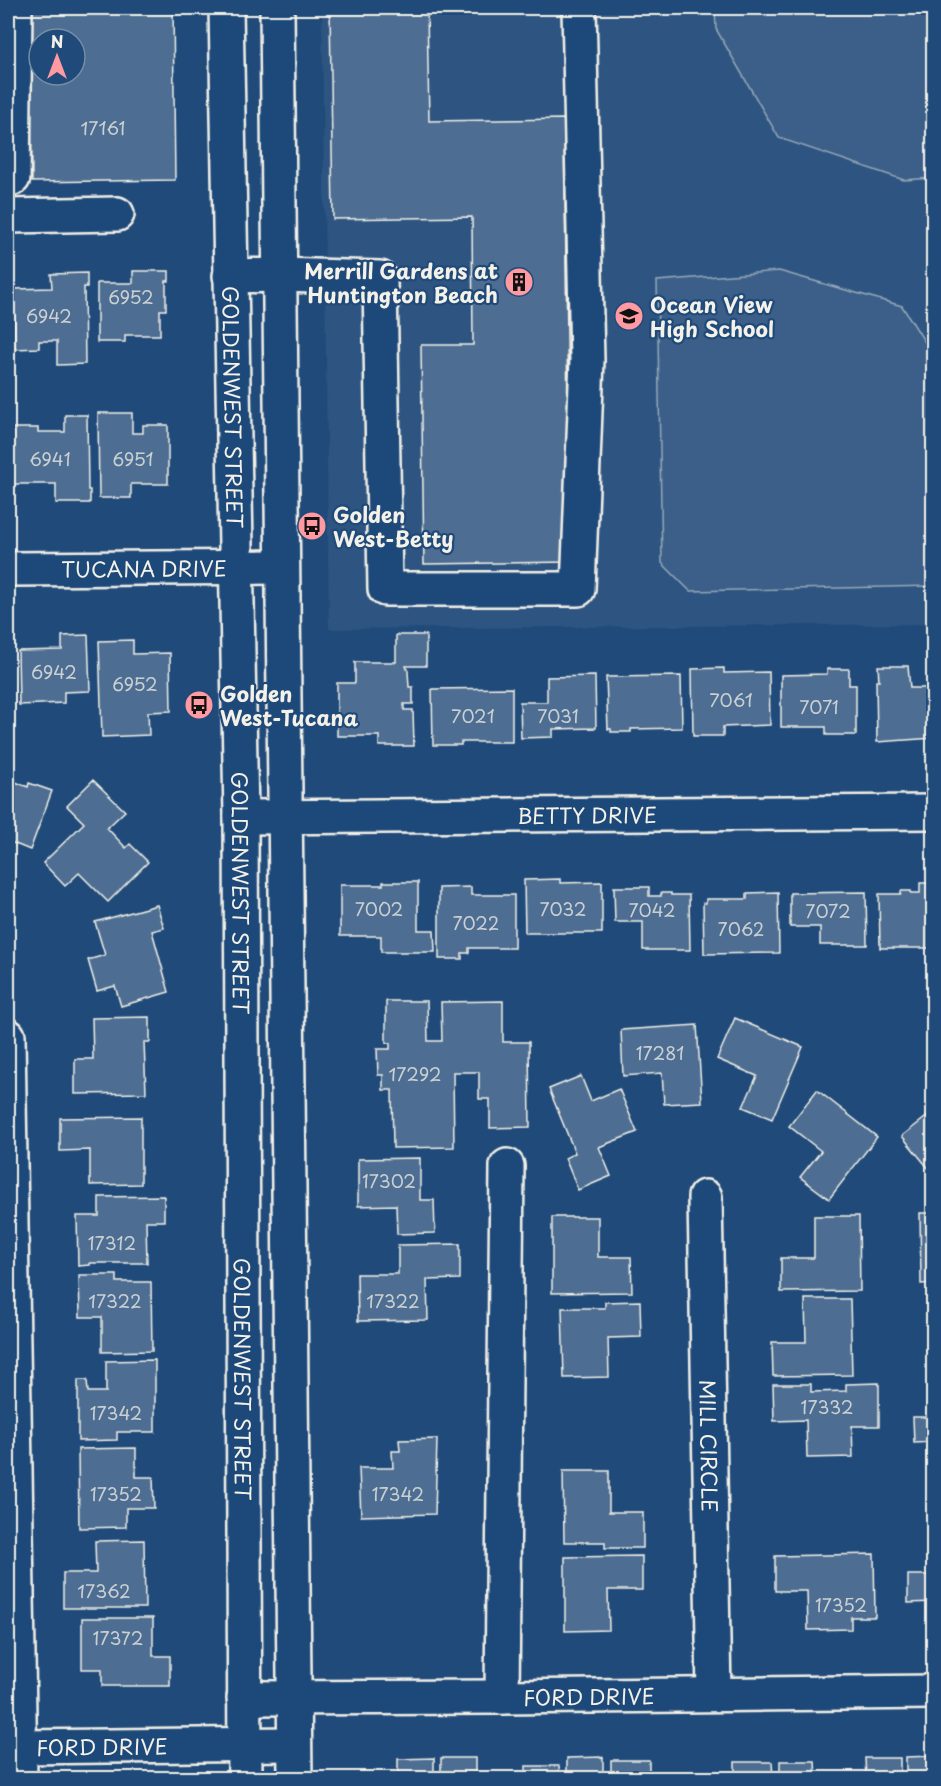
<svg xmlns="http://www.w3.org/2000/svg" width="941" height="1786" viewBox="0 0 941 1786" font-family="'Playpen Sans',sans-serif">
<rect width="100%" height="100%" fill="#1f4a7a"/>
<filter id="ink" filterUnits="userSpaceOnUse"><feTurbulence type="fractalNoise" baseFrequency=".0167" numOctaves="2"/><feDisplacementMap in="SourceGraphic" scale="12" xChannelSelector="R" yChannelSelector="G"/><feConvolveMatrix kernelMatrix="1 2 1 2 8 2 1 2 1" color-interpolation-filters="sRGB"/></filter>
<g filter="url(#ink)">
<path fill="#2d5581" d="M322,8h611v616l-604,5z"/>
<g fill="#3a5f88" stroke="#97a8b8" stroke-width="1.5">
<path d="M715,8h218v170l-29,2 -125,-42 -63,-109z"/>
<path d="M779,271l123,35 31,49v231l-243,5 -28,-28 -5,-282z"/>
</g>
<g fill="#4d6e92" stroke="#f4f1e8" stroke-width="1.5" fill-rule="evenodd">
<path d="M30,8h143l2,172 -143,2zM39,39h36v36h-36z"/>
<path d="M330,8h97l2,113 135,-2 6,443 -146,2 -3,-219h52l-1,-128 -139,2z"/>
<path d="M133,271h36v10h-3v29h-6v25h-35v7h-28v-59h36z"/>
<path d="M87,273v14h-3l1,77 -28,1v-24h-18v7l-24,1 -1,-60 38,-1 -1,-14z"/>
<path d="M98,413h34v20h11v-8h25v59h-37v14h-32z"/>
<path d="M65,415h22l1,75h2v13h-34v-19h-43v-56h25v4h27z"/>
<path d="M88,635l2,56 -26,1v11l-45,2 -1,-54 44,-1v-14z"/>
<path d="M396,635h30v31h-20l2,5 1,16h4v17h-9v6h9l1,36h-35v-10h-42v-53h18v-21h41z"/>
<path d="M133,640v14l37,-1 1,58 -23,1 1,23 -47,2 -3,-96z"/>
<path d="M878,666h30l2,22h24v50l-57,4 -1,-61h3z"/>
<path d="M724,668v5l45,-1 1,53 -47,2v9h-30l-1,-67z"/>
<path d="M827,669h22v16h7v50h-30v-8h-45v-52l46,-1z"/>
<path d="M595,676l1,52 -43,1v8l-32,1 -1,-36h27v-25z"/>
<path d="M681,676l1,52 -51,1v3h-20v-3h-3l-2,-52z"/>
<path d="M512,688v54h-51v3h-28l-1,-56z"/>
<path d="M8,779l20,8 1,-4 23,8 -22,59 -22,-9z"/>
<path d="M93,780l32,31 -18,17 19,20 4,-4 18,18 -40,40 -29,-29 -14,13 -22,-23 41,-40 -17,-17z"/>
<path d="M560,879v4l42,-1v51h-77l-1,-53z"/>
<path d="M383,882h35v48h16l1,22h-54v-16h-41v-51h43z"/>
<path d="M920,883h14v65h-54l-1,-54h22v-3h10v2h9z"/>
<path d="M471,887v8h43v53h-45v5h-7v6h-23v-71z"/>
<path d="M614,887h35v9h12v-3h10v2h18l1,55h-47v-28h-28z"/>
<path d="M778,892l1,61 -75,1 -1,-51h3v-4h41v-6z"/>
<path d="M866,892l1,53h-47v-18h-30v-34z"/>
<path d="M157,905l7,23 -12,3 17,61 -48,14 -6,-20 -18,5 -9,-31 17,-5 -10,-33z"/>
<path d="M386,1001h41l1,40h14l-1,-39 62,-1v41h26l1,85 -40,1v-29h-11v-27h-26l1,75 -61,1 -1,-58h-9v-15h-5l-1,-26h13v-6h-4z"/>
<path d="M150,1017v25h-6l2,51 -71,1v-35h18l-1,-41z"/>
<path d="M735,1018l68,29 -31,72 -29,-12 14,-31 -40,-17z"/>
<path d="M697,1025l5,77 -38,2 -2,-31 -39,3 -2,-46z"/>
<path d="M581,1076l10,25 28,-12 18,43 -38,15 12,29 -33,14 -13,-32 10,-5 -26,-64z"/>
<path d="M817,1090l60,47 -48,62 -29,-22 21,-26 -32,-25z"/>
<path d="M934,1111v64l-32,-39z"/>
<path d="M141,1117v67l-51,1v-35l-30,1v-33z"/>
<path d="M420,1158v42h14l1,33 -38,1 -1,-29 -38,1v-47z"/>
<path d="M164,1196v25h-18l1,42h-57v2l-12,1 -1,-50h22v-19z"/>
<path d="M920,1213h14v70l-13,1z"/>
<path d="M814,1216h45l1,75 -79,1v-34h33z"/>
<path d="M552,1217h46v40h33l1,35 -80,1z"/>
<path d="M460,1244v35l-33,1 1,40 -70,1 -1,-47h41v-29z"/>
<path d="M79,1275h38v7h34l1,69 -50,1v-35h-22z"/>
<path d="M805,1299h45l2,76 -79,1 -1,-34h34z"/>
<path d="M931,1300h3v74h-2z"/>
<path d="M640,1301l1,36 -33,1 1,39 -45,1 -2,-70h43v-6z"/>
<path d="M155,1360v72h-38v8l-39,1v-61h9l1,12h18v-31z"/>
<path d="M879,1383v43h-27l1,31 -46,1 -1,-38 -32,1 -1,-37h38v8l35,-1v-7z"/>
<path d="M932,1385h2v76l-2,-19 -18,1 -1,-26h19z"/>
<path d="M437,1439l-2,75 -74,2 -2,-48h34l-1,-17h8l-1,-11z"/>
<path d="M136,1448v29h17l1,31h-28v19l-47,1 -1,-79z"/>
<path d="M563,1471h46v41h34v36h-38v-6h-41z"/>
<path d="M144,1540l1,68h-82v-35h33l-1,-32z"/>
<path d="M932,1553h2v49l-26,1v-28h24z"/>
<path d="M874,1554l1,63h-24v12l-43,1 -1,-39h-32v-35z"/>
<path d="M642,1556v34h-34l1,40 -44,1v-74z"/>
<path d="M82,1618h71v38h17v30h-68v-17h-20z"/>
<path d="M934,1756v22h-28v-21z"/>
<path d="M603,1757v21h-36v-20z"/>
<path d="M434,1758v20h-36v-19z"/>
<rect x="441" y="1758" width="34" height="20"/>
<path d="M865,1758h35v20h-34z"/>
<rect x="611" y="1760" width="38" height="18"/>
<path d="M780,1761h35l1,17h-36z"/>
<path d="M735,1762h37l1,16h-38z"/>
<path d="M526,1766h33l1,12h-34z"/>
</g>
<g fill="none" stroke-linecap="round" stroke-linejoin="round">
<g stroke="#f4f1e8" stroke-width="38">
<g id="minor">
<path d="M13,178l2,-170"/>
<path d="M8,216l109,-2"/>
<path d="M230,276l50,-1 100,3 5,311h193l9,-229 -8,-352"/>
<path id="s1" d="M8,569l274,-2"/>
<path id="s2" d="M241,817l693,-5"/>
<path d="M8,1036l12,742"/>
<path id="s3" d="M705,1197l9,497"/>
<path d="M502,1697l5,-531"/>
<path id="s4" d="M244,1698l258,-1 432,-5"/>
<path id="s5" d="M20,1747l274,-3"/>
</g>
</g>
<g stroke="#f4f1e8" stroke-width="38">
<g id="major">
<path id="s6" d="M226,8l15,809 4,961"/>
<path d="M277,8l18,1770"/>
</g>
</g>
<use href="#minor" stroke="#1f4a7a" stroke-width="33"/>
<use href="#major" stroke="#1f4a7a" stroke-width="33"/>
</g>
</g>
<defs>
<g id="building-disc" transform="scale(1.5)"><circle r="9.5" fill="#ff9aa2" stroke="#1f4a7a"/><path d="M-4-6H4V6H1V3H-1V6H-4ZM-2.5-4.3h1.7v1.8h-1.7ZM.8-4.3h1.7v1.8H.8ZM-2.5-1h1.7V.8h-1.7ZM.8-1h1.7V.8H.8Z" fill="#111"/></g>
<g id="school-disc" transform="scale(1.5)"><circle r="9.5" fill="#ff9aa2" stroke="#1f4a7a"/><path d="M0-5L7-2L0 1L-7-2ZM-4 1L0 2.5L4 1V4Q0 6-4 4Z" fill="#111"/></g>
<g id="bus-disc" transform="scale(1.5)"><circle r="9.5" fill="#ff9aa2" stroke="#1f4a7a"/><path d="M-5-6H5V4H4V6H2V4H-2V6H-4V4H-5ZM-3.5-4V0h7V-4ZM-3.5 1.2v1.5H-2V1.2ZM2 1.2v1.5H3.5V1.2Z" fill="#111"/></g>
</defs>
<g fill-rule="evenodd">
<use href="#building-disc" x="519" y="282"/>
<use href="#school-disc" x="629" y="316"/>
<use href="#bus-disc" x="312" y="526"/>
<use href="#bus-disc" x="199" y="705"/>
</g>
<g text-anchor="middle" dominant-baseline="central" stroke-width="4.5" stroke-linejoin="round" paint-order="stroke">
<g font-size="18" fill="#cad0d2">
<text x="103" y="127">17161</text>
<text x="131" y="296">6952</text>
<text x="49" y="315">6942</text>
<text x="50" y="458">6941</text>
<text x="133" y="458">6951</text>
<text x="54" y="671">6942</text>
<text x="135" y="683">6952</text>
<text x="731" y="699">7061</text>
<text x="819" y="706">7071</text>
<text x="473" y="715">7021</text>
<text x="558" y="715">7031</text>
<text x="379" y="908">7002</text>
<text x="563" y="908">7032</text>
<text x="652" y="909">7042</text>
<text x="828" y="910">7072</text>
<text x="476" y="922">7022</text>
<text x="741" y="928">7062</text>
<text x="660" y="1052">17281</text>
<text x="415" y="1073">17292</text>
<text x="389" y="1180">17302</text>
<text x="112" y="1242">17312</text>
<text x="115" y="1300">17322</text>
<text x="393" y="1300">17322</text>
<text x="827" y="1406">17332</text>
<text x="116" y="1412">17342</text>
<text x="116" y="1493">17352</text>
<text x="398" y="1493">17342</text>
<text x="104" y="1590">17362</text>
<text x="841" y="1604">17352</text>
<text x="118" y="1637">17372</text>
</g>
<g font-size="21" font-weight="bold" fill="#f4f1e8" stroke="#1f4a7a" text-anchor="start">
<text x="498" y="270" text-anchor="end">Merrill Gardens at<tspan x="498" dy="24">Huntington Beach</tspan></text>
<text x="650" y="304">Ocean View<tspan x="650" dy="24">High School</tspan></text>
<text x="333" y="514">Golden<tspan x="333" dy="24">West-Betty</tspan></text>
<text x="220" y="693">Golden<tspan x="220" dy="24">West-Tucana</tspan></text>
</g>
<g font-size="21" fill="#f4f1e8" stroke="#1f4a7a">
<text stroke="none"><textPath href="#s6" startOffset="399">GOLDENWEST STREET</textPath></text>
<text stroke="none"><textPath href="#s1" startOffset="136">TUCANA DRIVE</textPath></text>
<text stroke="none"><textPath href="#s2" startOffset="346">BETTY DRIVE</textPath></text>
<text stroke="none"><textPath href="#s6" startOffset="885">GOLDENWEST STREET</textPath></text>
<text stroke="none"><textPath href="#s6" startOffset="1371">GOLDENWEST STREET</textPath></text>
<text stroke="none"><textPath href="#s3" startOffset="249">MILL CIRCLE</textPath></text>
<text stroke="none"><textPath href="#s4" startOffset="345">FORD DRIVE</textPath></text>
<text stroke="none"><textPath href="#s5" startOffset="82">FORD DRIVE</textPath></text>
</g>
</g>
<rect width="941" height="1786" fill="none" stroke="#1f4a7a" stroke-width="30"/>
<rect x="15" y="15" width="911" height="1756" fill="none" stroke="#f4f1e8" stroke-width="2" filter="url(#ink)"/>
<g transform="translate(57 57)"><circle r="28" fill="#1f4a7a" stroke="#748da6" stroke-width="1.5"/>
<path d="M0-4.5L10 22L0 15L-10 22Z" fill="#ff9aa2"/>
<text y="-9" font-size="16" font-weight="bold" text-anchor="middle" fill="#f4f1e8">N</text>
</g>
</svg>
